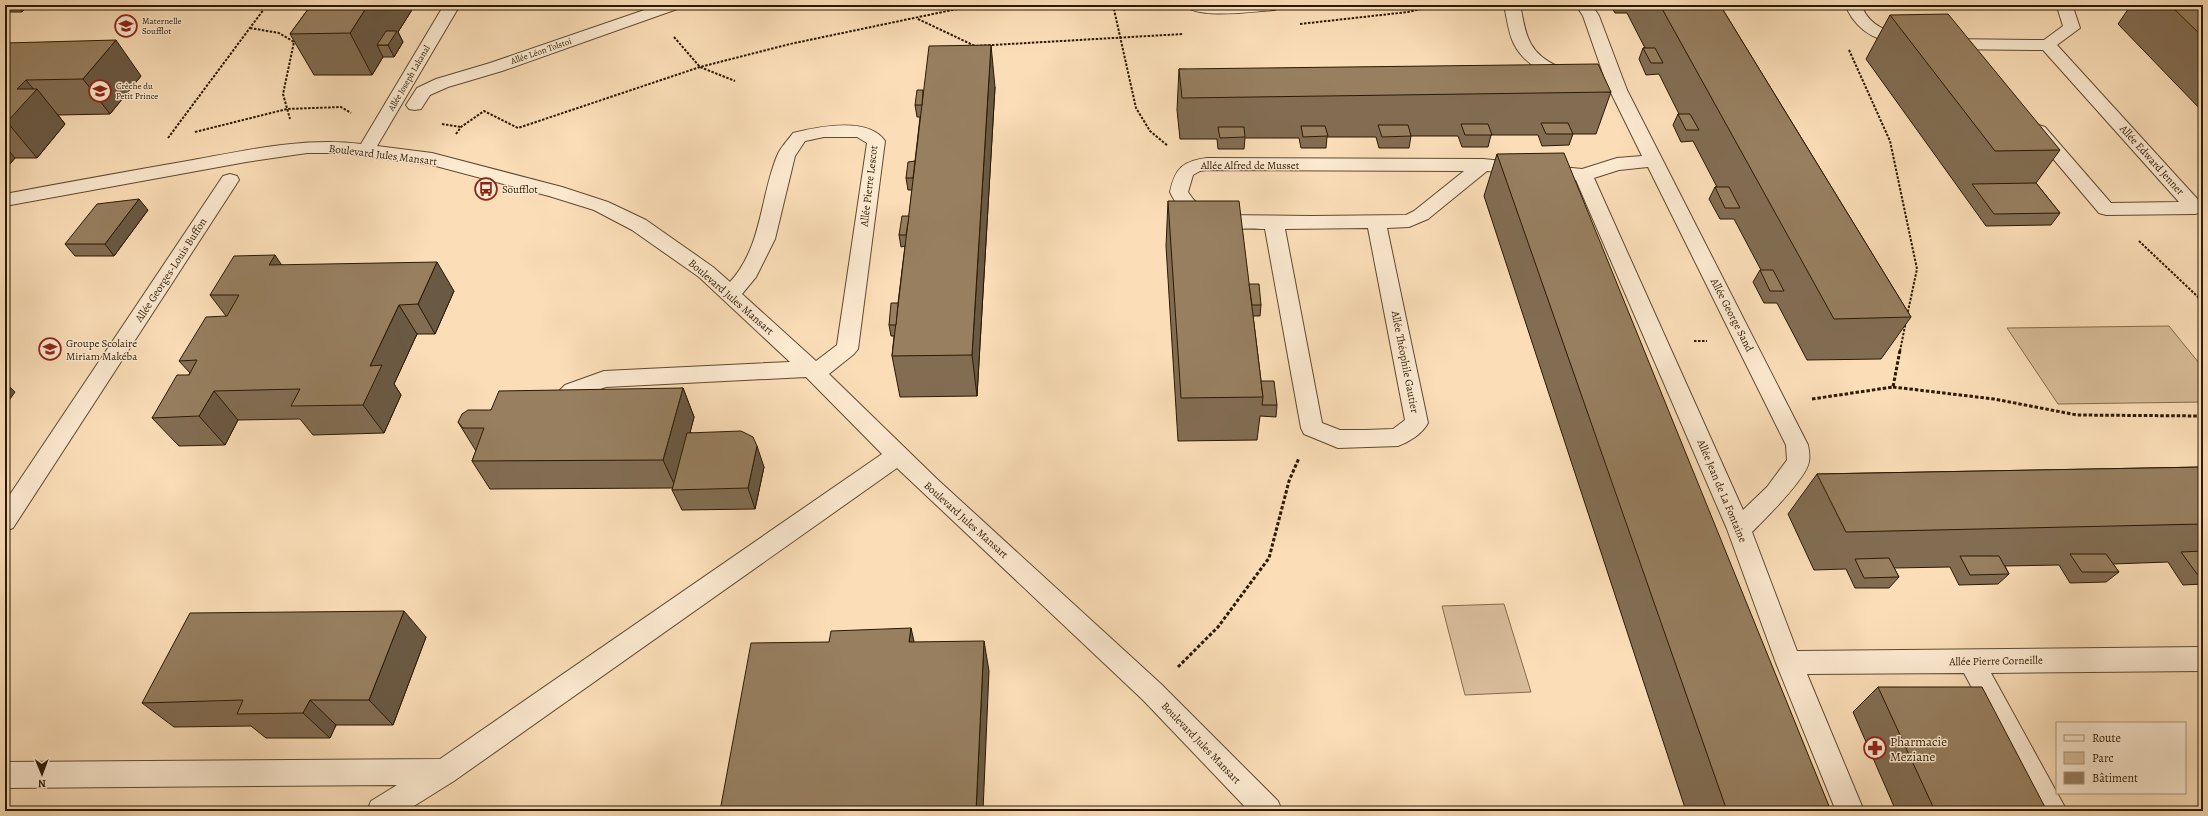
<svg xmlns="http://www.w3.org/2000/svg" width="2208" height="816" viewBox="0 0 2208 816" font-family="Alegreya,serif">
<rect width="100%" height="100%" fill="#fbdeb8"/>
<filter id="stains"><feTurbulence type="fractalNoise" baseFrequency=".005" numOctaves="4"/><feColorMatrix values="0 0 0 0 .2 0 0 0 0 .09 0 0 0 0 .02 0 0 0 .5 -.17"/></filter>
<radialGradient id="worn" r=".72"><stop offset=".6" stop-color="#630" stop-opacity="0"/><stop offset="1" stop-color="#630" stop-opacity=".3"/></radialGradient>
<g fill="#d8bd99" stroke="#826b4d">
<path d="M2169,326l34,42v34l-145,2 -51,-76z"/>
<path d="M1504,604l27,88 -66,3 -23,-89z"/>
</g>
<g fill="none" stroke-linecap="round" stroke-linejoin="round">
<g stroke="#5f4a2f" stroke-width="2">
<g id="minor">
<path d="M444,5h16l-83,141 55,7 130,34 46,15 38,18 67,47 17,15c32,-35 30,-84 47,-126 3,-8 11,-16 16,-23 24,-6 75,-17 92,8l-27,208 -4,5 -25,20 108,105 224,205 117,117 4,10h-33l-106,-111 -246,-232 -443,313 -48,30h-39l4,-10 26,-16 -392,3v-26l435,-3 442,-305 -76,-77 -200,10c-8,3 -17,5 -25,10 -14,8 -14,24 -34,18l-3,-6 3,-6 18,-18 39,-14 186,-9 -91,-85 -67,-47 -38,-20 -45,-14 -117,-31 -92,-12h-33l-61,9 -241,44v-12c63,-12 125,-23 188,-34 55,-10 111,-23 168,-16zM824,137h33l10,6 -30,202 -21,16 -74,-67 14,-17 19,-38 20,-83 10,-15z"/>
<path d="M659,5h23l-2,3 -178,63 -54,16 -18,8 -9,14 -6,1 -6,-1 -3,-4 11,-17 19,-9 54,-16z"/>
<path d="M1185,5h97l-2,3 -6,2c-18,1 -78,10 -89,-5z"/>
<path d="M1504,5h16c3,12 4,27 11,39 13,24 51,31 75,38l-23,-66 -7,-11h16l7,11 28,74 181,355c1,5 2,11 1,16 -1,16 -44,58 -57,71l45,119 406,-4v24l-212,2 76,138h-29l-74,-138 -157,1 57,137h-28l-60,-148 -49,-134 -151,-349 -89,-9 -59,48 -19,8 -22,1 41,195c-6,11 -19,19 -30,23l-60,2 -34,-14 -3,-6 -36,-199c-38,-1 -76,4 -95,-37 5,-24 13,-31 37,-34l276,1 99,10 35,-11 25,-2 -31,-63c-32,-9 -80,-15 -97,-49 -6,-12 -7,-26 -10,-39zM1648,167l138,278 1,15 -20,27 -24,23 -149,-332 25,-8zM1207,170l257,1 -50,40 -8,4 -94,1 -90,-1 -20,-7 -9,-9 -5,-7 5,-17 7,-4zM1368,228l37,192 -12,9 -28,1h-25l-18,-7 -37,-194z"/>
<path d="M1850,5h16l-3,4c10,21 30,23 50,29l2,3 -2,3 -6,2c-26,-4 -48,-12 -60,-37z"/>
<path d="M2059,5h16l-1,5 6,18 -23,17 145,159v8l-7,2 -89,1 -7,-2 -66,-78 -3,-4 3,-4 6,-2 6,2 66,76 68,-1 -136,-152 -100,-1 -6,-1 -2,-4 2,-4 6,-1 101,1 19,-14 -5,-16z"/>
<path d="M230,174l7,2 2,4 -226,348 -8,3v-29l218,-326z"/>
</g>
</g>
<g stroke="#2b1901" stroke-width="2" stroke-dasharray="2.5 1.5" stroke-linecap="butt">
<path d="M1113,5l23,103 14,23 18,15"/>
<path d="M918,19l57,27 208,-12"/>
<path d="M1300,24l108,-12 30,-7"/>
<path d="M250,28l29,5 15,9 -11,52 7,25"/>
<path d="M674,37l26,30 35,14"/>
<path d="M1849,50l41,91 27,128 -10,47"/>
<path d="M442,124l19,3"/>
<path d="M195,132l92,-23 54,-2 10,6"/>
<path d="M456,134l5,-7 23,-16 34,17 182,-61 90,-23 186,-39"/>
<path d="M168,138l99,-133"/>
<path d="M2139,241l59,56 5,18"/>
<path d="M1694,341h13"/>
<path d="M1900,351l6,-30"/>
</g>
<g stroke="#2b1901" stroke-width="3" stroke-dasharray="3.5 2" stroke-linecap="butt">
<path d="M1893,387l101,12 83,16 126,1"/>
<path d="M1812,399l81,-12 7,-37"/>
<path d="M1178,667l40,-40 51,-69 20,-77 10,-23"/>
</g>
<use href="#minor" fill="#fcead1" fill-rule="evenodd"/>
</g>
<g fill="#826d53" stroke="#2b1901">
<path d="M5,5h256v1l-235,2 -4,4h-17z"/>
<path d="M311,5h104l-17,27 5,10 -9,15h-11l-11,18h-58l-24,-41z"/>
<path d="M1610,5h110l191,312 -30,42 -74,1 -30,-57h-13l-11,-21 7,-12h1l-27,-51h-14l-11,-20 6,-12h2l-24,-46 -12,1 -8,-17 5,-11h1l-20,-40 -13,1 -7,-16 4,-11h2l-18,-35h-12z"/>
<path d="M2131,5h72v107l-85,-88z"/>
<path d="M1890,15l170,135 -24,33 24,30 -9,12 -65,1 -120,-167z"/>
<path d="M5,43l136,33 -31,38 -52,1 7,9 -28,34h-22l-5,6 -5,1z"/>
<path d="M1179,69l432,23 -15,42h-23l-4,11 -27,1 -4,-11h-47l-3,12h-26l-4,-11h-47l-2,12h-30l-3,-11h-49l-1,11h-25l-2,-10h-54l-1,11h-26l-1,-10h-37l-3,-29z"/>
<path d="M995,87l-18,309 -77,1 -8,-41 2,-20h-3l-2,-11 9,-22 7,-57 -4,1 -2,-12 10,-19 3,-26h-4l-2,-12 9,-17 5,-44h-3l-2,-12z"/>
<path d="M1497,154l334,657h-145l-202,-615z"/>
<path d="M1168,201l81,83 12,21 -1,11h-7l8,65 16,24 -1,12 -16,-1 -3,24 -79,1 -12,-195z"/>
<path d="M148,210l-34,46h-39l-10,-12z"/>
<path d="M281,265l173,26 -19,43h-18l-23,50 7,11 -17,38 -71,2 -13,-16 -62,1 -13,25 -46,1 -27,-28 38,-45 -11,-12 47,-45 -16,-21z"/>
<path d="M683,388l11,29 -4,15 74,35 -9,42 -73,1 -10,-20 1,-2 -183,1 -18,-28 4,-10 -18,-29 33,-12z"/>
<path d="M2203,467v117l-20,1 -15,-23 -55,2 6,8 -13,10 -36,1 -11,-18 -54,1 4,8 -11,10 -39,1 -9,-18 -56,1 5,9 -10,11h-34l-9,-19 -32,1 -26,-56 29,-40z"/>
<path d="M426,637l-33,88h-57l-6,13h-64l-15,-12 -77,1 -32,-24z"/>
<path d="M1878,687l169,124h-151l-43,-99z"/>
</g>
<g fill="#6a5943" stroke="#2b1901">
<path d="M17,5h7l2,3 -4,4z"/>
<path d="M368,5h47l-17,27 5,10 -9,15 -6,-12h-11l6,12 -11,18 -22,-42z"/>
<path d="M116,40l25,36 -31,38 -27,-35z"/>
<path d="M991,45l4,42 -18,309 -5,-41z"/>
<path d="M26,80l9,11 2,-2 28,35 -28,34 -30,-36 10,-33z"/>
<path d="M5,146l10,12 -5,6 -5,1z"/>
<path d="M139,199l9,11 -34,46 -9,-12z"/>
<path d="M275,255l20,30 -26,-20z"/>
<path d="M437,262l17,29 -19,43 -17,-30z"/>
<path d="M399,305l18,29 -23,50 7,11 -17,38 -21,-28 7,-39z"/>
<path d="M5,382l10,10 -10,14z"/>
<path d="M683,388l11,29 -18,71 -13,-28z"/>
<path d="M214,391l24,29 -13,25 -26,-29z"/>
<path d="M757,446l7,21 -9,42 -7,-21z"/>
<path d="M404,611l22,26 -33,88 -24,-25z"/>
<path d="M911,628l7,31 -9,-17z"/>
<path d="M984,641l5,30 -6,140h-7z"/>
<path d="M310,700l26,25 -6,13 -27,-25z"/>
</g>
<g fill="#977f60" stroke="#2b1901">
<path d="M311,5h57l-18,28 -60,1z"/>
<path d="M1660,5h60l191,312 -77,2z"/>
<path d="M2170,5h33v32z"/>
<path d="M1948,14l112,136 -65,1 -105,-136z"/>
<path d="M386,31h11l-9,14h-11z"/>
<path d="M116,40l-33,39 -57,1 -9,9h20l-30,33h-2v-79z"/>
<path d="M991,45l-19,310 -80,1 37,-310z"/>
<path d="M1643,48h12l8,15h-12z"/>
<path d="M1598,64l13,28 -429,6 -3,-29z"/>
<path d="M917,90h6l-1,15h-7z"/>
<path d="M1678,114h12l9,16h-13z"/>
<path d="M1541,123h27l5,11h-27z"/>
<path d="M1461,124h27l4,11h-27z"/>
<path d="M1378,125h30l3,11 -29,1z"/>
<path d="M1301,126h24l3,10 -25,1z"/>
<path d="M1218,127h26l1,10 -25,1z"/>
<path d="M1564,153l267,658h-104l-230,-657z"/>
<path d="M915,161l-2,17h-7l2,-16z"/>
<path d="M2036,183l24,30 -66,1 -22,-30z"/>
<path d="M1715,187h14l11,21h-15z"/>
<path d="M139,199l-34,45h-40l32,-40z"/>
<path d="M1168,201h71l24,196 -82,1z"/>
<path d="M902,216h7l-3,19h-7z"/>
<path d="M275,255l-6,10 168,-3 -19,42 -19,1 -29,61 12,-1 -19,40 -72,1 9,-17 -86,2 -15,25 -47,2 25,-43h12l8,-15 -18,1 27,-44 21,-1 12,-21h-29l24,-39z"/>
<path d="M1760,270h13l11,21h-14z"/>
<path d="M1249,284h10l2,21h-9z"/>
<path d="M891,303h7l-2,22h-7z"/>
<path d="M1261,381h13l3,24h-15l1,-8z"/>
<path d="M683,388l-20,72 -191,1 12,-33h-21l-5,-6 4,-8 6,-4h23l8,-19z"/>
<path d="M741,431l12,6 4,9 -9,42 -76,2 15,-57z"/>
<path d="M2203,467v57l-357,8 -29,-58z"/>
<path d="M2203,551v23h-6l-16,-22z"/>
<path d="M2070,554h36l13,18h-37z"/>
<path d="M1960,556h39l10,18 -39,1z"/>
<path d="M1889,558l10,19 -35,1 -9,-19z"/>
<path d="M404,611l-35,89h-59l-7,13 -66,1 6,-14 -101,3 48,-90z"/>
<path d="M911,628l-2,14 75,-1 -8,170h-256l31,-168 78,-1 2,-11z"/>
<path d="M1878,687h104l65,124h-112z"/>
</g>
<defs>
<g id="school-ring" transform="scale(1.15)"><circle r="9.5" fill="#fcead1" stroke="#8f2418" stroke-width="1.5"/><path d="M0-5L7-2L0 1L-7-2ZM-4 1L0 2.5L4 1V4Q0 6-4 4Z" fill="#8f2418"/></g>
<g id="bus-ring" transform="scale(1.15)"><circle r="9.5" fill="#fcead1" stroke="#8f2418" stroke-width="1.5"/><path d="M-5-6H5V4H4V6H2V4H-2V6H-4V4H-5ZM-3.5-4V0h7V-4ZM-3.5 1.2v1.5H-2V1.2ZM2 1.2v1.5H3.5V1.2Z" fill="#8f2418"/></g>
<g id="pharmacy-ring" transform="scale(1.15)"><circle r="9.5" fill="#fcead1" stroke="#8f2418" stroke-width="1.5"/><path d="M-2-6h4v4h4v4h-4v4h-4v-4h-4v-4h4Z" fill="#8f2418"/></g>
</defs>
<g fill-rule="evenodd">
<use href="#school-ring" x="126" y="26"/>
<use href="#school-ring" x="100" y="91"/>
<use href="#bus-ring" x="486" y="189"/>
<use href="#school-ring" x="50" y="349"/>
<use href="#pharmacy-ring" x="1875" y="748"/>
</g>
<g text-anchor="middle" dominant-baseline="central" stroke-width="3" stroke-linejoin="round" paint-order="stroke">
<g font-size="9" fill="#2b1901" stroke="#fcead1" text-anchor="start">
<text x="142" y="21">Maternelle<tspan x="142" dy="10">Soufflot</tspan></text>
<text x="116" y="86">Crèche du<tspan x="116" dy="10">Petit Prince</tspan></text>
</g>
<g font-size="9" fill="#2b1901" stroke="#fcead1">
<text transform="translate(541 51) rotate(-19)">Allée Léon Tolstoi</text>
<text transform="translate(409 78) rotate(-60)">Allée Joseph Lakanal</text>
</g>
<g font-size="11" fill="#2b1901" stroke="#fcead1">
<text transform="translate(383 155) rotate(7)">Boulevard Jules Mansart</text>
<text transform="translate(2152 160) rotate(48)">Allée Edward Jenner</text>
<text x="1250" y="165">Allée Alfred de Musset</text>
<text transform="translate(869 186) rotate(-83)">Allée Pierre Lescot</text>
<text transform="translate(171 270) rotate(-57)">Allée Georges-Louis Buffon</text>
<text transform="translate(731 297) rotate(41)">Boulevard Jules Mansart</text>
<text transform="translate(1732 315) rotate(63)">Allée George Sand</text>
<text transform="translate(1405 362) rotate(79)">Allée Théophile Gautier</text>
<text transform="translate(1722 491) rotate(67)">Allée Jean de La Fontaine</text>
<text transform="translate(966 520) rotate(42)">Boulevard Jules Mansart</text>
<text transform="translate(1996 661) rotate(-1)">Allée Pierre Corneille</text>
<text transform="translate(1201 743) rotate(46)">Boulevard Jules Mansart</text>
</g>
<g font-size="11" fill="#2b1901" stroke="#fcead1" text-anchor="start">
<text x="502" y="189">Soufflot</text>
<text x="66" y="343">Groupe Scolaire<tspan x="66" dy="13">Miriam Makéba</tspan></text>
</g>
<g font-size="13" fill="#2b1901" stroke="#fcead1" text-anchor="start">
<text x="1890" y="741">Pharmacie<tspan x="1890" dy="15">Meziane</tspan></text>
</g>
</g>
<rect width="2208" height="816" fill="none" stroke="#fbdeb8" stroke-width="20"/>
<rect x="6" y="6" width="2196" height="804" fill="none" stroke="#2b1901" stroke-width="2"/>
<rect x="10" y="10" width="2188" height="796" fill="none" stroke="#2b1901"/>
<rect x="2056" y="722" width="130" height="72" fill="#fcead1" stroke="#a8967e"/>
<rect x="2064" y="735" width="20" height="6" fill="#fcead1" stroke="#a8967e"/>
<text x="2092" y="742" font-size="12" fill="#2b1901">Route</text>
<rect x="2064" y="752" width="20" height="12" fill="#d8bd99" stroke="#a8967e"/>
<text x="2092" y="762" font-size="12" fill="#2b1901">Parc</text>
<rect x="2064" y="772" width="20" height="12" fill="#977f60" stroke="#a8967e"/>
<text x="2092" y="782" font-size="12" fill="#2b1901">Bâtiment</text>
<g transform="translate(42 774) rotate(179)" stroke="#fcead1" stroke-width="3" paint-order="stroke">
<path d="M0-3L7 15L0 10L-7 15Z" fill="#2b1901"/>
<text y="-6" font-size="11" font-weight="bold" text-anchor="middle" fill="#2b1901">N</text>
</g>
<rect width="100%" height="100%" filter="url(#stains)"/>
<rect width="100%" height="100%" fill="url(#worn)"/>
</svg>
